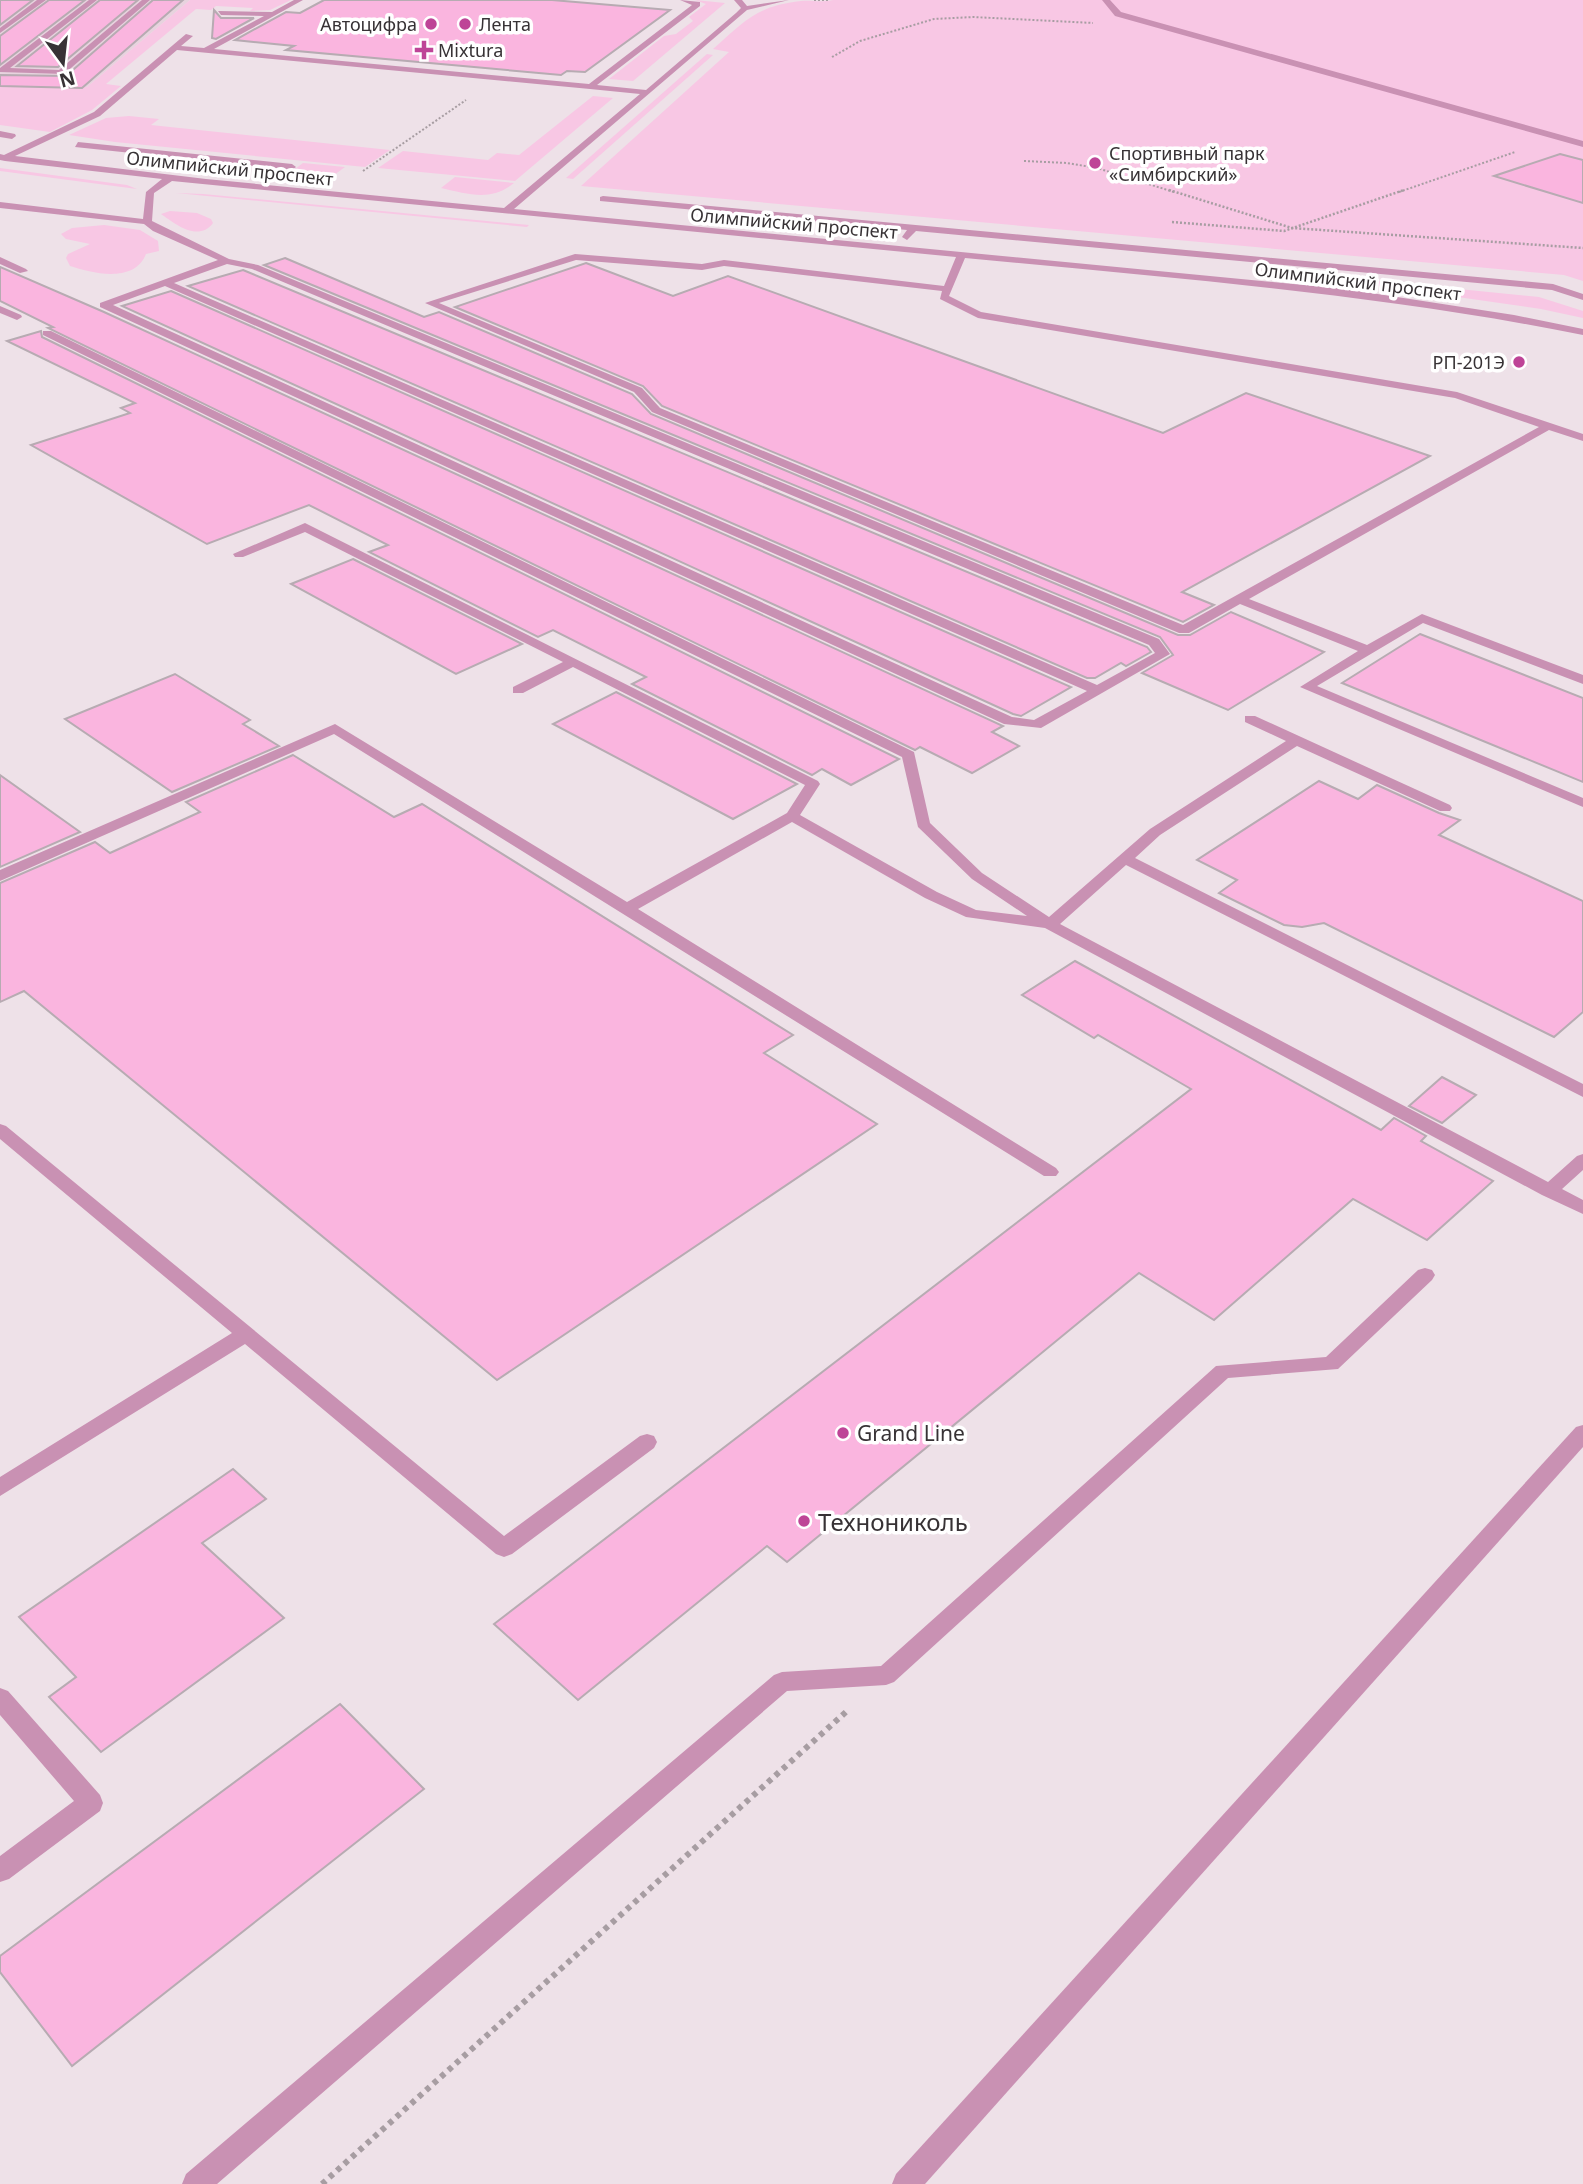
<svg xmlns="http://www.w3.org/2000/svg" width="1583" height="2184" viewBox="0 0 1583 2184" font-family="'Noto Sans',sans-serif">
<rect width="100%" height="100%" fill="#eee1e8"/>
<path fill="#e7d3de" d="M0,0h190l-103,87 -87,-1z"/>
<g fill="#f8c7e4">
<path d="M190,0h101l-21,10 -20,1 3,-3 -37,-2 -5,4 -15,-1 -90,75 15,2 -29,24 -42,22 -50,-7v-39l87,1z"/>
<path d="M695,0l30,3 -92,78 -24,-2 55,-43 12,-2 17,-13 -4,-4 17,-13z"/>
<path d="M833,0h750v281l-19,-6 -983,-89 148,-134 -16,-3c32,-28 43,-43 88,-48 12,-1 17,2 32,-1z"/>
<path d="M707,54l6,1 -140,124 -7,-1z"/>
<path d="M593,96l20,2 -98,83 -137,-13 25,-17 85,9 9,-7 22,2z"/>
<path d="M129,116l30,3 -8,6 239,25 -25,17 -250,-25 -46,-7 37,-17z"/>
<path d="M303,163l42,4 -15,11h-47z"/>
<path d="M0,168l127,17 10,4 -137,-18z"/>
<path d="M455,177l59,6c-23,19 -46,11 -73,5z"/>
<path d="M176,193l27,1 326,31 -2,2z"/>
<path d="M170,211l27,2 14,6 2,4c-15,20 -39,0 -52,-9z"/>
<path d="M104,225l36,5 18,11 1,10 -13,3c-12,30 -54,19 -76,12l-4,-8 2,-4 22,-10 -24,-5 -5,-5 11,-6z"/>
<path d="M1339,277l200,20 44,14v7l-42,-9 -203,-29z"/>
</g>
<g fill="#fab5df" stroke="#b7abb2" stroke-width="2">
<path d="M0,0h33l-33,25z"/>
<path d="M49,0h36l-85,65v-29z"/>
<path d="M100,0h38l-80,67 -41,-1z"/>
<path d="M153,0h30l-101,88 -82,-2v-11l66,1z"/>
<path d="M324,0h228l118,10 -85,62 -18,-1 -6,4 -275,-25 8,-4 -59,-6 51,-28 14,1z"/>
<path d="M214,10l7,8h33l-38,21 -4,-1z"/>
<path d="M1560,154l23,6v43l-89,-27z"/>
<path d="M285,258l139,59 15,-5 193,82 19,20 527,221h12l41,-23 93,40 -96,58 -86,-37 31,-18 -13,-18 -896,-372z"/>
<path d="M586,263l87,33 55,-20 435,157 83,-40 184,63 -248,136 32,13 -31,17 -521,-216 -19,-20 -188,-79z"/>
<path d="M0,267l104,45 899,414 -11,6 27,14 -47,27 -52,-26 -5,3 -867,-422 5,-1 -53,-26z"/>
<path d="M243,270l904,377 4,5 -25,14 -5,-3 -26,15h-8l-899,-392z"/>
<path d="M171,291l900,396 -50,29 -8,-2 -891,-408z"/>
<path d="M41,331l1,6 857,422 -48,26 -29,-16 -10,6 -180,-91 14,-7 -93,-47 -15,7 -169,-85 19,-7 -79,-40 -102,39 -176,-99 99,-32 -9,-5 14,-5 -128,-62z"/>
<path d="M353,559l169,85 -66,30 -165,-90z"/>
<path d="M1420,634l163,64v84l-241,-99z"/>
<path d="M175,674l75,46 -7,4 36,22 -107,46 -107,-73z"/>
<path d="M616,692l181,92 -64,35 -180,-95z"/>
<path d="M293,755l101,62 28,-13 371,231 -29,18 113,71 -380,256 -473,-389 -24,11v-119l95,-41 15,11 90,-41 -14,-10z"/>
<path d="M0,775l80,57 -80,35z"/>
<path d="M1319,781l39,18 19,-14 62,28 21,7 -21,15 144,66v111l-29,25 -230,-114 -22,4 -18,-2 -65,-32 18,-13 -40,-20z"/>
<path d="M1075,961l306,169 13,-12 32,18 -5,5 72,40 -66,59 -74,-41 -139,121 -75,-47 -352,289 -20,-16 -189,154 -84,-76 697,-535 -93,-54 -4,3 -72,-43z"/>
<path d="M1442,1077l34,18 -34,28 -33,-17z"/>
<path d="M233,1469l33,30 -64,44 82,75 -183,134 -52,-55 27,-20 -57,-60z"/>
<path d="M340,1704l84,85 -352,277 -72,-94v-16z"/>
</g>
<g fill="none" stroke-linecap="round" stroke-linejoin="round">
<g stroke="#a79da2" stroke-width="2" stroke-dasharray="2 2" stroke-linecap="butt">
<path d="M814,0h14"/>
<path d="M832,57l28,-16 74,-22 39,-2 120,6"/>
<path d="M1024,161l43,2 30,5 77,24"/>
<path d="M363,171l103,-71"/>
<path d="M1399,192l116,-40"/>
</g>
<g stroke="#a79da2" stroke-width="2.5" stroke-dasharray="2 2" stroke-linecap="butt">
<path d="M1169,190l123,38 291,20"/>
<path d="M1172,222l112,9 120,-41"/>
</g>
<path stroke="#a79da2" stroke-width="6" stroke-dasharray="5 5" stroke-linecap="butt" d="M322,2184l525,-473"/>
<g fill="#c991b3" fill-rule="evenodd">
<path d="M37,0h9l-46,33v-5z"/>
<path d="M89,0h8l-87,68 49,2 83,-70h8l-86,74 -64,-2v-4z"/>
<path d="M294,0h9l-89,49 375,35 103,-79 -12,-5 20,2v4l-103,79 49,5 90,-77 5,-5 -7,-8h8l5,6 42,-6 -42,10 -233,199 831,80 169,26 69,14v6c-204,-41 -411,-57 -618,-77l-16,38 32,16 476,80 126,42v7l-34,-11 -300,169 118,46 55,-31 161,61v9l-160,-61 -106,63 266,112v9l-283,-120 58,-36 -118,-47 -51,29h-10l-527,-221 -18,-20 -209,-89 150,-49 127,10 22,-4 220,26 12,-29 -784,-76 -18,12 -2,28 77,38 29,6 901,374 11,15 -129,74 -37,-4 -904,-417v-4l118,-43 -65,-29 -9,-7 -144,-16v-6l143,17 3,-27 16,-13 -157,-18 -5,-1v-6l4,1 90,-43 92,-78 7,2 -12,10 23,2 60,-32 -43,-1 -3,-4 54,1zM177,50l413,39 50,5 -136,114 -298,-29 -191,-23 85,-40zM576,260l126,10 22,-4 218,25 -2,8 38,19 477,80 84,29 -356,198 -523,-217 -18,-20 -203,-85zM227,264l25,5 897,376 6,8 -58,32 -923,-402zM165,286l922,405 -53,29 -22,-3 -899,-412z"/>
<path d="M1102,0h8l11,12 462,129v6l-468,-131z"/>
<path d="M0,131l15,3 1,2 -4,3 -12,-2z"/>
<path d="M78,142l214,22 4,3 -4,3 -217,-23z"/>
<path d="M603,196l950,88 30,10v6l-31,-10 -636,-59 -9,9 -5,-3 5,-7 -307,-29v-4z"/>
<path d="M0,257l26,12 2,2 -8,2 -20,-9z"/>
<path d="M0,306l21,9 1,2 -5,3 -17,-7z"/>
<path d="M43,331h8l863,421 16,71 52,50 67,44 101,-88 136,-88 -41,-19v-6h10l195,89 2,3 -2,3h-10l-143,-65 -137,89 -25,23 448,226v13l-457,-232 -66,59 488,258 29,-26 6,-2v16l-21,19 21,11v14l-41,-19 -497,-267 -79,-11 -41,-19 -133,-76 -154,87 418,259 3,4 -3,4h-12l-710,-442 -334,147v-11l335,-146 292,178 160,-89 18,-28 -232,-118 -50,26h-10v-6l50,-25 -258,-130 -62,25h-8l-2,-3 72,-31 513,258 2,3 -20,31 137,77 39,18 51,6 -55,-37 -54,-52 -16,-70 -859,-422z"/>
<path d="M0,1124l6,2 498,410 136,-100 7,-2 7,2 3,6 -3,6 -142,106 -8,3 -8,-3 -251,-210 -245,152v-19l232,-144 -232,-194z"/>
<path d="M1425,1268l7,2 3,5 -3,5 -94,89 -110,9 -334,304 -8,3 -99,6 -570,493h-35l4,-10 588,-499 8,-3 99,-6 335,-300 110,-9 92,-87z"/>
<path d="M1583,1425v22l-658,737h-33l4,-10 680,-747z"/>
<path d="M0,1688l8,3 92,104 3,8 -3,8 -91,68 -9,3v-26l74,-55 -74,-86z"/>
</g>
</g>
<g fill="#be4497" stroke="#fff" stroke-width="2.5">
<circle cx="431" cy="24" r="7"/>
<circle cx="465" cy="24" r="7"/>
<path d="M420.5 39.5h7v7h7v7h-7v7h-7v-7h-7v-7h7z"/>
<circle cx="1095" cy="163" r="7"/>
<circle cx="1519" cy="362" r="7"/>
<circle cx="843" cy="1433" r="7"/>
<circle cx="804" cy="1521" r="7"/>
</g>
<g text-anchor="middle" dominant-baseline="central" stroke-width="7" stroke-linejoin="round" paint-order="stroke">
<g font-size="18" fill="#373235" stroke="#fff" text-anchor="start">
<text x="417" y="24" text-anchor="end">Автоцифра</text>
<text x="479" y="24">Лента</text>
<text x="438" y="50">Mixtura</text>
<text x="1109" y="153">Спортивный парк<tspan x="1109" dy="21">«Симбирский»</tspan></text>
<text x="1505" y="362" text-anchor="end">РП-201Э</text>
</g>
<g font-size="18" fill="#373235" stroke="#fff">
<text transform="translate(230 168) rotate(6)">Олимпийский проспект</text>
<text transform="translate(794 223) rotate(5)">Олимпийский проспект</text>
<text transform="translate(1358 281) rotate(7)">Олимпийский проспект</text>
</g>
<g font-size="21" fill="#373235" stroke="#fff" text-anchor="start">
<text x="857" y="1433">Grand Line</text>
</g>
<g font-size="24" fill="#373235" stroke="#fff" text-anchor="start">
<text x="818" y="1521">Технониколь</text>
</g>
</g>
<g transform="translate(63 63) rotate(165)" stroke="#ffffff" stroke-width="5" paint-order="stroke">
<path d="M0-5L12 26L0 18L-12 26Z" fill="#373235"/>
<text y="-10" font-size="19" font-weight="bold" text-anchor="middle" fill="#373235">N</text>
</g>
</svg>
